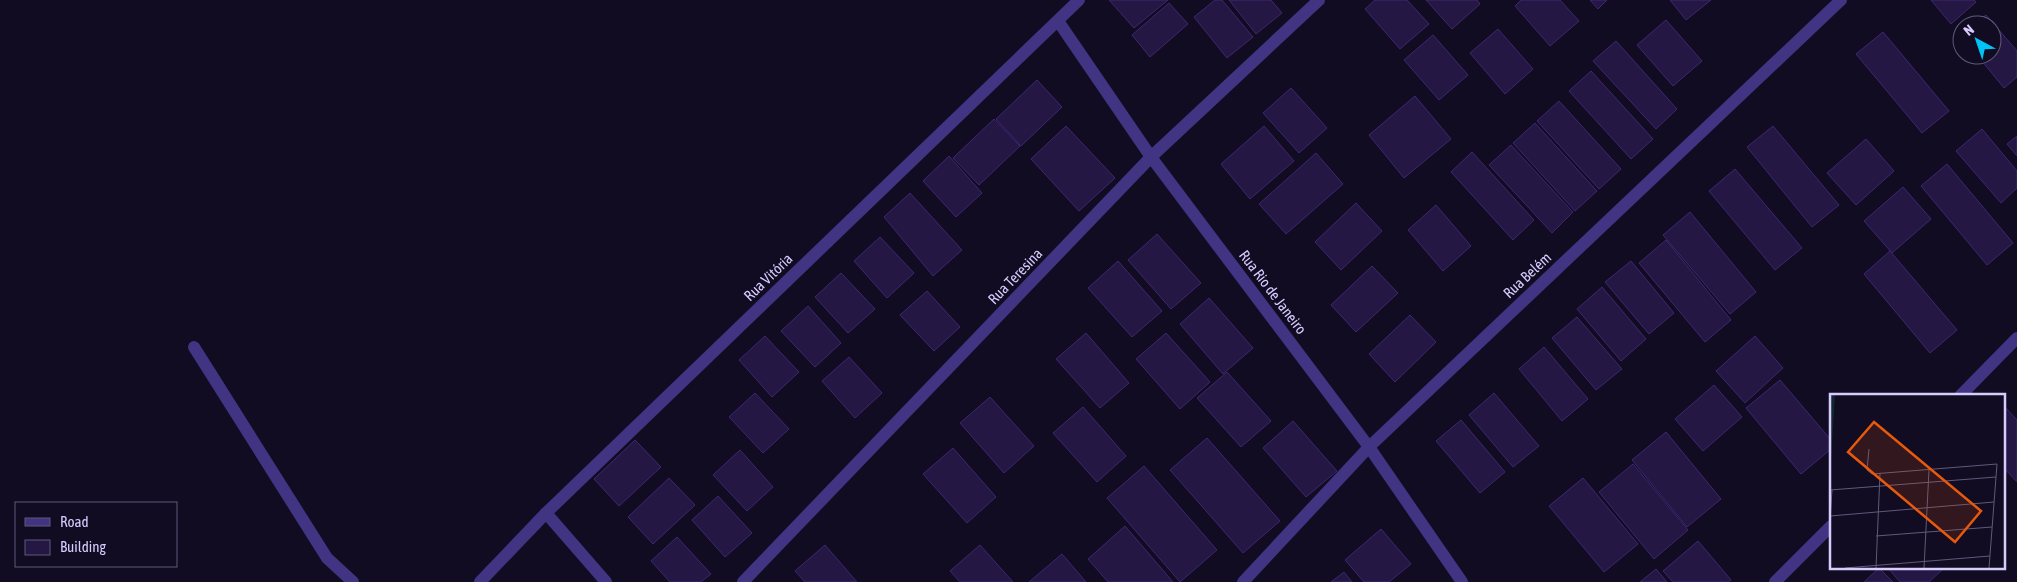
<svg xmlns="http://www.w3.org/2000/svg" width="2017" height="582" viewBox="0 0 2017 582" font-family="'Asap Condensed',sans-serif">
<rect width="100%" height="100%" fill="#120c22"/>
<g fill="#251744" stroke="#3e2771">
<path d="M1109,0h59l-34,28z"/>
<path d="M1215,0h7l31,37 -26,21 -33,-41z"/>
<path d="M1229,0h42l11,13 -26,21z"/>
<path d="M1375,0h32l22,24 -29,25 -35,-40z"/>
<path d="M1426,0h51l3,4 -28,25z"/>
<path d="M1521,0h39l19,21 -29,25 -35,-40z"/>
<path d="M1590,0h17l-9,9z"/>
<path d="M1670,0h41l-25,20z"/>
<path d="M1931,0h43l2,2 -25,22z"/>
<path d="M1169,3l19,21 -38,33 -18,-22z"/>
<path d="M1986,15l31,36v26l-13,11 -27,-33h15v-30h-19z"/>
<path d="M1666,20l36,41 -29,25 -36,-41z"/>
<path d="M1498,29l35,40 -28,25 -35,-41z"/>
<path d="M1883,32l66,79 -27,22 -66,-79z"/>
<path d="M1433,35l35,40 -29,25 -35,-40z"/>
<path d="M1616,41l61,68 -21,20 -63,-68z"/>
<path d="M1591,71l62,68 -22,20 -62,-68z"/>
<path d="M1037,80l25,27 -41,39 -25,-27z"/>
<path d="M1291,88l36,40 -28,25 -36,-40z"/>
<path d="M1415,96l36,43 -47,39 -35,-43z"/>
<path d="M1559,101l62,68 -22,20 -62,-68z"/>
<path d="M994,119l26,27 -41,39 -26,-27z"/>
<path d="M1535,123l62,68 -22,20 -62,-68z"/>
<path d="M1066,126l49,52 -36,33 -48,-52z"/>
<path d="M1264,126l30,35 -44,38 -29,-35z"/>
<path d="M1773,126l66,79 -27,22 -65,-80z"/>
<path d="M1982,129l35,42v17l-16,15 -45,-52z"/>
<path d="M2017,136v20l-10,-12z"/>
<path d="M1866,139l28,32 -38,34 -29,-32z"/>
<path d="M1511,145l62,67 -21,21 -63,-68z"/>
<path d="M1472,152l62,68 -21,20 -62,-68z"/>
<path d="M1316,153l27,31 -57,50 -27,-30z"/>
<path d="M949,156l33,37 -26,24 -33,-36z"/>
<path d="M1947,164l66,79 -26,22 -66,-79z"/>
<path d="M1735,169l67,79 -27,22 -66,-79z"/>
<path d="M1903,187l28,32 -39,34 -28,-32z"/>
<path d="M910,193l52,57 -29,26 -49,-59z"/>
<path d="M1356,203l26,28 -41,39 -26,-28z"/>
<path d="M1436,205l35,41 -28,25 -35,-41z"/>
<path d="M1690,212l66,80 -26,22 -67,-79z"/>
<path d="M1157,234l44,49 -30,26 -43,-49z"/>
<path d="M880,237l34,36 -27,25 -33,-37z"/>
<path d="M1666,240l65,80 -26,22 -66,-79z"/>
<path d="M1890,251l67,79 -27,23 -66,-79z"/>
<path d="M1118,261l44,50 -30,26 -44,-49z"/>
<path d="M1631,261l43,52 -25,21 -44,-52z"/>
<path d="M1372,266l26,27 -42,39 -25,-27z"/>
<path d="M841,273l34,36 -27,24 -33,-36z"/>
<path d="M1602,287l44,52 -25,22 -44,-52z"/>
<path d="M927,291l33,36 -26,24 -34,-36z"/>
<path d="M1209,298l44,50 -30,26 -43,-50z"/>
<path d="M808,306l33,37 -26,24 -34,-36z"/>
<path d="M1410,315l26,27 -41,40 -26,-28z"/>
<path d="M1577,317l45,52 -26,21 -44,-52z"/>
<path d="M1086,333l43,50 -29,25 -44,-49z"/>
<path d="M1166,333l44,49 -30,27 -44,-50z"/>
<path d="M765,336l34,36 -27,25 -33,-37z"/>
<path d="M1755,336l28,32 -38,35 -29,-32z"/>
<path d="M1544,347l44,52 -26,22 -43,-52z"/>
<path d="M849,357l33,36 -27,25 -33,-37z"/>
<path d="M1227,372l44,49 -30,26 -44,-49z"/>
<path d="M1780,380l51,60v9l-30,25 -55,-66z"/>
<path d="M1714,385l28,32 -39,34 -28,-32z"/>
<path d="M755,393l34,36 -26,24 -34,-36z"/>
<path d="M1494,393l45,53 -26,21 -44,-52z"/>
<path d="M990,397l44,49 -30,27 -44,-50z"/>
<path d="M2004,406l13,14v62l-14,-15z"/>
<path d="M1083,407l43,49 -29,26 -44,-49z"/>
<path d="M1461,420l44,52 -25,21 -44,-52z"/>
<path d="M1293,421l44,50 -31,26 -43,-49z"/>
<path d="M1666,432l55,67 -34,28 -55,-67z"/>
<path d="M1207,438l73,83 -37,32 -73,-83z"/>
<path d="M635,440l26,27 -42,39 -25,-27z"/>
<path d="M953,448l43,49 -29,26 -44,-49z"/>
<path d="M740,450l33,37 -26,24 -34,-36z"/>
<path d="M1633,464l55,66 -34,29 -55,-67z"/>
<path d="M1144,466l73,84 -37,32 -73,-84z"/>
<path d="M669,478l26,27 -42,39 -25,-27z"/>
<path d="M1583,478l55,66 -34,28 -55,-66z"/>
<path d="M718,496l34,37 -27,24 -33,-37z"/>
<path d="M1125,526l48,56h-65l-20,-23z"/>
<path d="M1381,529l30,35 -22,18h-25l-19,-22z"/>
<path d="M677,537l34,37 -10,8h-31l-19,-21z"/>
<path d="M1698,541l33,39 -3,2h-55l-10,-11z"/>
<path d="M825,545l32,37h-52l-10,-11z"/>
<path d="M980,545l33,37h-53l-10,-11z"/>
<path d="M1062,554l24,28h-57z"/>
<path d="M1879,568l14,14h-29z"/>
<path d="M1888,568h56l-15,14h-29z"/>
<path d="M1656,569l11,13h-27z"/>
<path d="M1344,572l8,10h-21z"/>
</g>
<g fill="none" stroke-linecap="round" stroke-linejoin="round">
<g stroke="#403483" stroke-width="12">
<path d="M1058,21l93,136 218,290 93,135"/>
<path d="M194,347l133,211 26,24"/>
<path d="M1960,396l57,-58"/>
<path d="M546,513l60,69"/>
<path d="M480,582l66,-69 533,-513"/>
<path d="M743,582l408,-425 168,-157"/>
<path d="M1243,582l126,-135 472,-447"/>
<path d="M1775,582l56,-56"/>
</g>
</g>
<g text-anchor="middle" dominant-baseline="central" stroke-width="5" stroke-linejoin="round" paint-order="stroke">
<g font-size="15" fill="#d8ccff" stroke="#120c22">
<text transform="translate(1527 275) rotate(-43)">Rua Belém</text>
<text transform="translate(1015 276) rotate(-46)">Rua Teresina</text>
<text transform="translate(768 277) rotate(-44)">Rua Vitória</text>
<text transform="translate(1273 292) rotate(53)">Rua Rio de Janeiro</text>
</g>
</g>
<g transform="translate(1830 394)">
<rect width="175" height="175" fill="#120c22"/>
<path d="M0,1h5l-5,81z" fill="#0f2a2c"/>
<path fill="none" stroke="#61597a" stroke-width="1" d="M39,55l-2,21 5,4 125,-10 -8,104M0,96l166,-13M0,122l164,-14M0,127l2,-31M46,142l116,-9M15,174l145,-12M46,174l4,-95M94,174l5,-98"/>
<path fill="#e8590c" fill-opacity="0.15" stroke="#e8590c" stroke-width="2.5" d="M44,28l107,89 -26,31 -107,-90z"/>
<rect width="175" height="175" fill="none" stroke="#d8ccff" stroke-width="2.5"/>
</g>
<rect x="15" y="502" width="162" height="65" fill="#120c22" stroke="#61597a"/>
<rect x="25" y="518" width="25" height="8" fill="#403483" stroke="#61597a"/>
<text x="60" y="527" font-size="15" fill="#d8ccff">Road</text>
<rect x="25" y="540" width="25" height="15" fill="#251744" stroke="#61597a"/>
<text x="60" y="552" font-size="15" fill="#d8ccff">Building</text>
<g transform="translate(1977 40) rotate(320)"><circle r="24" fill="#120c22" stroke="#61597a"/>
<path d="M0-4L9 19L0 12L-9 19Z" fill="#00c3f7"/>
<text y="-8" font-size="14" font-weight="bold" text-anchor="middle" fill="#d8ccff">N</text>
</g>
</svg>
